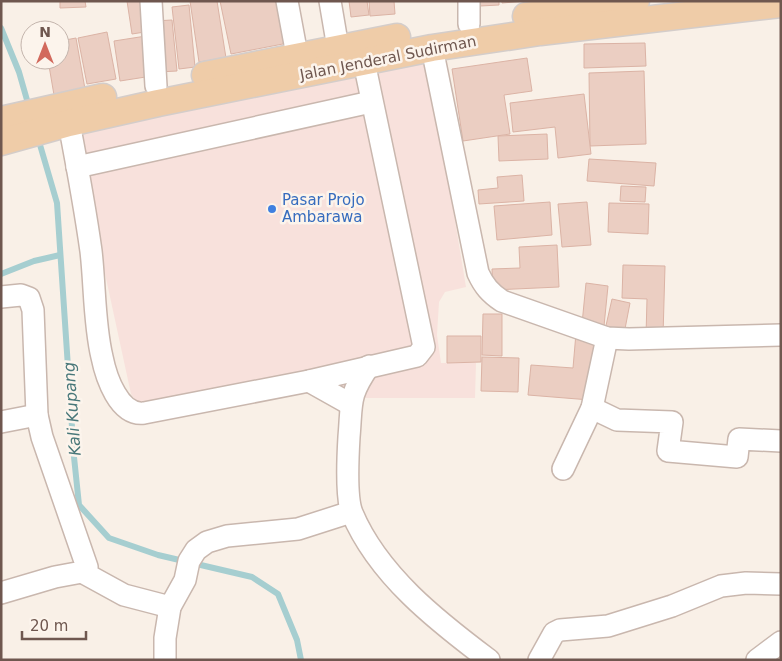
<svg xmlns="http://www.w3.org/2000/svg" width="782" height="661" viewBox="0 0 782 661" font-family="'DejaVu Sans',sans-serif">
<rect width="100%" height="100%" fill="#f9f0e7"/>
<path fill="#f8e1dc" d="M427,63l6,25 33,199 -21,5 -6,10 -2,33 4,28h35l-1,35h-109l-35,-13 -180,36 -20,-27 -57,-264z"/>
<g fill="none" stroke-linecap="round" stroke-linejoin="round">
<g stroke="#a6ced0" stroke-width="6">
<path d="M1,28l18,44 10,35"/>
<path d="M38,138l19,65 17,254 5,48 30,33 49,17 94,22 26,17 19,46 4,20"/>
<path d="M1,274l33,-13 26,-6"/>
</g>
</g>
<g fill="#ebcec2" stroke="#dbb3a5">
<path d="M60,1h25l1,6 -26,1z"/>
<path d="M127,1h19l5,30 -19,3z"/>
<path d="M190,1h27l9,57 -27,4z"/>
<path d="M220,1h60l8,42 -57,11z"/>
<path d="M349,1h18l2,14 -18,2z"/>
<path d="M369,1h25l1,13 -25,2z"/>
<path d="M480,1h19v4l-19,1z"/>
<path d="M502,1h24l-24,2z"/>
<path d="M189,5l6,62 -16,2 -7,-62z"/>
<path d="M172,20l5,51 -19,1 -4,-51z"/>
<path d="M107,32l9,47 -29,5 -9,-46z"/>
<path d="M146,36l6,40 -32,5 -6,-40z"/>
<path d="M76,38l9,51 -31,6 -6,-35h12v-19z"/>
<path d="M645,43l1,23 -62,2v-24z"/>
<path d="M527,58l5,33 -28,4 6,39 -47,7 -11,-72z"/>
<path d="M644,71l2,73 -56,2 -1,-73z"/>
<path d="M584,94l7,60 -33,4 -3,-31 -42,5 -3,-29z"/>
<path d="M547,134l1,25 -49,2 -1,-25z"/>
<path d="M589,159l67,4 -2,23 -67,-5z"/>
<path d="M522,175l2,26 -45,3 -1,-14 20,-2 -1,-11z"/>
<path d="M621,186l25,1 -1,15 -25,-1z"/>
<path d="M550,202l2,33 -55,5 -3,-34z"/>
<path d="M587,202l4,43 -29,2 -4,-43z"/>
<path d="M609,203l40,1 -1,30 -40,-2z"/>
<path d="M557,245l2,42 -66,3 -1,-21 28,-1 -1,-21z"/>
<path d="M623,265l42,1 -2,70h-17l1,-37 -25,-1z"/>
<path d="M586,283l22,3 -4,40 -22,-2z"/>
<path d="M612,299l18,4 -6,31 -19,-4z"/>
<path d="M483,314h19v42l-20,-1z"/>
<path d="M576,333l20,2 -6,65 -62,-5 3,-30 42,3z"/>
<path d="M447,336h34v26l-34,1z"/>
<path d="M482,357l37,1 -1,34 -37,-1z"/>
</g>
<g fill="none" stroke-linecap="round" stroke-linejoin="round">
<g stroke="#c9b7ae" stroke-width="24">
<g id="minor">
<path d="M151,1l5,85"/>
<path d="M287,1l10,54"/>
<path d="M330,1l8,47"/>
<path d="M469,1v23"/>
<path d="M432,48l46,225c6,13 12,20 24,28l105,37 22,1 152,-4"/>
<path d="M69,123c8,42 16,85 22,128 4,34 3,73 11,106 4,20 17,59 42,56l165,-32 108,-25 7,-9 -60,-285"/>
<path d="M77,167l294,-65"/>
<path d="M1,297l20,-2 8,3 4,12 4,105 5,22 45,130 -5,5 -27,5 -54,16"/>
<path d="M369,366c-21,30 -17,37 -20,71 -1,17 -3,61 3,76 26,62 85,108 137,147"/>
<path d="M309,381l41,23"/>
<path d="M592,408l25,12 55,2 -4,29 69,6 2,-18 42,2"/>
<path d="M1,422l36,-7"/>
<path d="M563,469l29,-61 15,-70"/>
<path d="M82,572l42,23 46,12"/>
<path d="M165,660v-22l5,-31 15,-27 4,-19 7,-11 11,-8 20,-6 71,-7 53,-17"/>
<path d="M539,660l15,-27 6,-3 48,-4 64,-20 49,-20 25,-3 35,1"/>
<path d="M757,660l24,-18"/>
</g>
</g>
<g stroke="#d4cdca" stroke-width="29">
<g id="major">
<path d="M526,16l110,-15"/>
<path d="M205,75l192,-38"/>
<path d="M1,120l102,-23"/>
<path d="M1,142l68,-19 89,-20 274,-55 108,-16 241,-28"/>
</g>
</g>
<use href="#minor" stroke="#fff" stroke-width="21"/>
<use href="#major" stroke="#efcca8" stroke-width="26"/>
</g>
<circle fill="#3f7fe0" stroke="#fcf4ec" stroke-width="2" cx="272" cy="209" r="5"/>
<g text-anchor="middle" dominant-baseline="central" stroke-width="5" stroke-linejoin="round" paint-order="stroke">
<g font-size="15" fill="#6f574f" stroke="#fcf4ec">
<text transform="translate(388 58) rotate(-11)">Jalan Jenderal Sudirman</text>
</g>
<g font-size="15" fill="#366cbe" stroke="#fcf4ec" text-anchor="start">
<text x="282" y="200">Pasar Projo<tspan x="282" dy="17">Ambarawa</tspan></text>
</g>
<g font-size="16" font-style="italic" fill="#487779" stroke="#fcf4ec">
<text transform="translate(72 409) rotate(-94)">Kali Kupang</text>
</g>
</g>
<rect width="782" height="661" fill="none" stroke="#6f574f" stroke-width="5"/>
<g transform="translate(45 45)"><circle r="24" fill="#fcf4ec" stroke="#c4b5ad"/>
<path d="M0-4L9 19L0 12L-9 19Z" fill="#d2695c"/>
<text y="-8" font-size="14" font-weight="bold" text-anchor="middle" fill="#6f574f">N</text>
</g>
<path d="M22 631v8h64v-8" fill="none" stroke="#6f574f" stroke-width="2.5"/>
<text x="30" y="631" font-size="15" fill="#6f574f" stroke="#fcf4ec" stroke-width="4" paint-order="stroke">20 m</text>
</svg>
